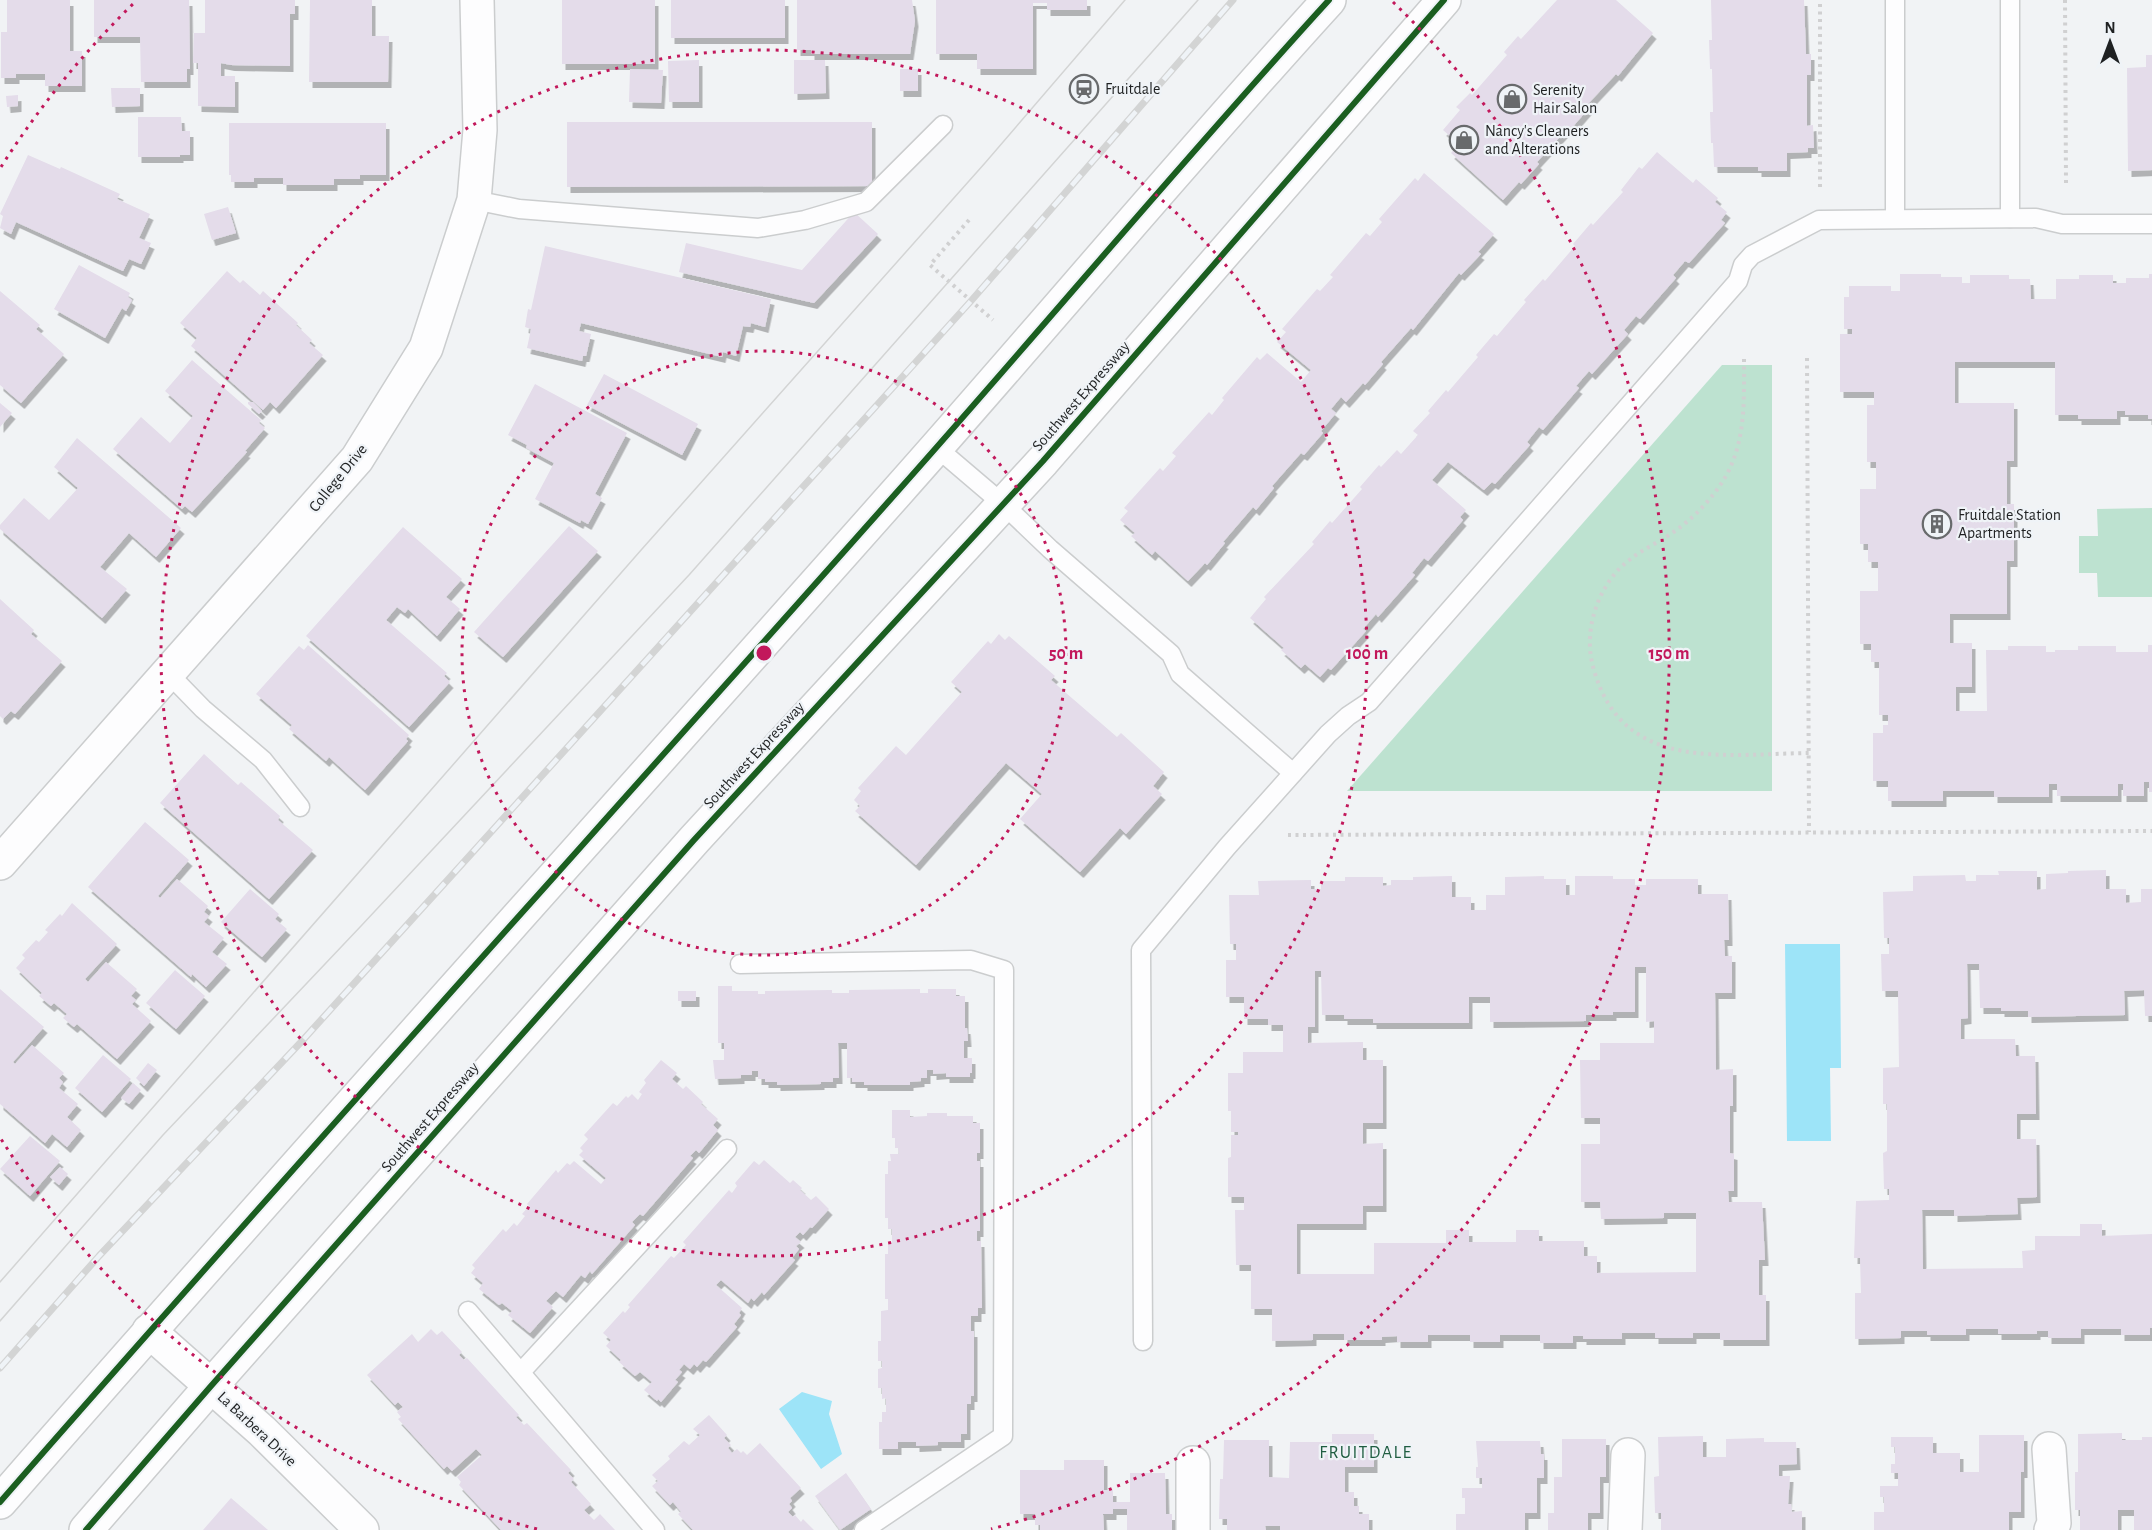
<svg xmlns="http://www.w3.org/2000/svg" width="2152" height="1530" viewBox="0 0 2152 1530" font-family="'Alegreya Sans',sans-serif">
<defs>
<filter id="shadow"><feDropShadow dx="3.5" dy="6" stdDeviation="0" flood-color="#0004"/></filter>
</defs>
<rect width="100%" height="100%" fill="#f1f3f5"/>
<g fill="#bde2d0">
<path d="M1722,365h50v426h-425z"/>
<path d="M2152,508v89h-54l-1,-24h-18v-37h19l-1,-27z"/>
</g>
<g fill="#9de4f8">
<path d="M1785,944h55l1,124h-11l1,73h-44z"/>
<path d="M802,1392l30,9 -3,13 13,40 -21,15 -42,-60z"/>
</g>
<g fill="#e4dcea" fill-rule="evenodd" filter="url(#shadow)">
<path d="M7,0h63v51h12v35h-37v-12h-29v4h-15v-46h6z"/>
<path d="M94,0h95l1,69h-3v13h-46l-1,-45h-46z"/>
<path d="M205,0h90v14h-5v52l-59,-1 -10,-2v13h14v31l-37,-1v-43h-5l1,-30h11z"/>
<path d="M310,0h62v36h17l-1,46h-79z"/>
<rect x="562" y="0" width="93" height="64"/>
<rect x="671" y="0" width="114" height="38"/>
<path d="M797,0h115l3,21 -5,33h-99v-4h-14z"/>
<path d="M936,0h151v10h-40v-7h-14v66h-56v-15h-41z"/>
<path d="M1557,0h59l37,33 -35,43 -2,-2 -30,32 3,2 -19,22 -2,-2 -31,34 2,2 -18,20 -2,-2 -16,18 -52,-47 8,-9 -16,-14 17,-20 -4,-3 14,-14 2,2 35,-40 -3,-3 14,-16 3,3z"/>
<path d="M1711,0h93l2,54h5v21h-4v51l6,-1 1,23h-6v4l-21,1v18h-29v-4h-44l-1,-24h-2l-1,-31h3l-1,-43h-2l-1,-29h3z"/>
<path d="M2146,55h6v115l-24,1 -1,-103 19,-1z"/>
<path d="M699,60v42h-30l-1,-41z"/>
<path d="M794,60h31l1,33 -32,1z"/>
<path d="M630,69l33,1 -2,33 -32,-1z"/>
<rect x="900" y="69" width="18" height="22"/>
<path d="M111,88h29v18l-28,1z"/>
<path d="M18,95v11l-11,1 -1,-11z"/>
<path d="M138,117h43l1,14h8v24h-10v2h-42z"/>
<path d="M567,122h305v64l-305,1z"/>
<path d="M229,123h157v52h-26v4h-26v6h-51v-7h-29v4h-23v-7h-2z"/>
<path d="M1657,152l36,31 3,-4 22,19 -3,4 12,10 -6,8 4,3 -36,40 -4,-2 -12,14 3,3 -36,41 -4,-3 -12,14 4,4 -36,40 -3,-3 -13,15 3,2 -36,42 -4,-3 -12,15 3,3 -35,39 -3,-2 -8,8 -36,-28 -16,18 34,30 -6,7 3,3 -35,41 -4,-3 -12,15 3,2 -37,42 -2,-3 -13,15 3,2 -35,39 -3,-2 -8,9 -15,-13 -4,4 -20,-18 3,-2 -34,-30 16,-19 -2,-2 50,-53 -2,-2 18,-21 2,2 30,-34 -2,-2 19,-22 2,2 16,-17 4,4 17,-19 -5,-4 17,-18 -2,-2 18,-21 2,2 30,-35 -2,-2 18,-21 3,2 29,-34 -2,-2 19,-21 2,2 30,-35 -2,-2 18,-21 2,2 30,-33 -2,-2 18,-23 3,2z"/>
<path d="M28,155l32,14 1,-2 59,27 -3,5 33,15 -11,24 12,5 -10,21 -12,-5 -6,12 -107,-49 -5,12 -11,-6 3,-12 -3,-2z"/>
<path d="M1424,173l70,61 -16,18 3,2 -20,21 -2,-2 -46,57 -2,-2 -30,34 2,2 -18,21 -2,-2 -17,19 -5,-5 -10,12 5,4 -15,18 2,2 -19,22 -3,-2 -29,33 2,2 -18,22 -3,-3 -30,35 2,1 -18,22 -2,-2 -17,18 -33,-30 -3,4 -21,-19 4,-3 -15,-13 8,-9 -4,-3 36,-40 3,3 13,-15 -4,-3 37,-41 3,3 12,-15 -2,-2 35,-41 3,3 7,-7 34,29 10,-12 -34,-28 9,-10 -4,-3 35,-40 3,2 13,-14 -3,-2 36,-42 4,3 12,-14 -3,-3 36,-41 3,3z"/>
<path d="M228,207l8,26 -24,7 -8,-26z"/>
<path d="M854,212l24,22 -64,69 -135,-31 7,-29 116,27z"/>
<path d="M545,246l226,53 -6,28 -14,-4 -1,4 -7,-1 -7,30 -13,-4 -1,5 -141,-34 -2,8 12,3 -5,22h-3l-1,5 -55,-13 4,-19 -6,-2 3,-18 3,1z"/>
<path d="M79,265l51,28 -2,4 4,3 -6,11 -4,-3 -17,30 -51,-29z"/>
<path d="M227,271l13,12 3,-3 17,15 3,-4 35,32 -2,2 16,15 -3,3 14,12 -47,53 -6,-6 -7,8 -72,-64 6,-8 -17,-15z"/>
<path d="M1900,274h41v3h21v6h8v-8h39v4h21l1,20h25v-20h23v-4h34v8h13v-5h23v-4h3v145h-4v-4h-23v-4h-8v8h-39v-4h-23v-53h-100v41h59v58h-7v43h7v57h-7v53h-57v29h22v44h-16v24h31l-1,-61h22v-4h38v6h9v-2h23v-4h38v6h32v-7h4v147h-3v-10h-5v14h-21v-12h-5v12h-61v-12h-8v13h-55v-6h-51v10h-55v-20h-15v-48h10v-8h5v-10h-9v-53h-8v-18h-11v-53h18v-29h-10v-18h-8v-55h16v-27h-9v-57h7v-13h-34v-58h12v-5h-8v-32h5v-11h42v5h9z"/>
<path d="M0,291l40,34 -4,4 28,25 -43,49 -21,-18z"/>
<path d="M192,360l69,60 -2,3 6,5 -20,23 2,1 -55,60 -7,-6 -3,3 -69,-60 28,-32 29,26 23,-27 -28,-25z"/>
<path d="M604,374l94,50 -16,31 -95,-50z"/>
<path d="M535,384l92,49 -32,61 7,4 -14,26 -7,-4 -1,3 -45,-24 19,-36 -28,-15 1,-3 -19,-10z"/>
<path d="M248,402h5l9,9 -3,3 -11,-10z"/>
<path d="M0,403l12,10 -12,14z"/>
<path d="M77,438l104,90 -25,29 -27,-24 -29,34 27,22 -25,29 -102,-89v-4l24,-27 25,22 29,-32 -24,-21z"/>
<path d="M569,526l29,25 -95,106 -29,-25z"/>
<path d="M403,527l59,52 -16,18 14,12 -23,27 -29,-27 -3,4 -8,-6 -11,13 61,53 -3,3 6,6 -41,45 -103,-91z"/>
<path d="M0,599l34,31 -3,4 31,27 -47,53 -4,-3 -8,8 -3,-3z"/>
<path d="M999,634l6,6 4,-4 46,40 -4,4 66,57 4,-4 43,39 -11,14 9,8 -36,40 -6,-6 -40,44 -60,-53 22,-25 -36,-31 -90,102 -61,-54 5,-5 -6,-6 7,-9 -3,-3 38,-42 10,9 56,-63 -11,-10 37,-41 3,3z"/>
<path d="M308,645l101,90 -3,4 2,2 -43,49 -36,-33 -3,4 -37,-32 3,-4 -36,-31 43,-48 5,4z"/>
<path d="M204,754l34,31 3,-3 39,34 -2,4 35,30 -44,49 -109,-96z"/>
<path d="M145,822l44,38 -31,36 2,2 17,-19 31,27 -4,6 5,4 -5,6 20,16 -12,14 15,12 -21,23 -14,-13 -1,3 -103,-90z"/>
<path d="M2106,870v19h20v14l15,-1v-13h11v127h-7l-1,-26 -20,1 1,24 -97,2v-6h-27v-3h-21l-1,-44h-12l1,54 -7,1v20h54l1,17h19l1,58h-19v25h19l1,58 -20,1 1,16 -64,2v-6h-32l1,59 100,-1 -1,-17 13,-1v-14h45v-12h22v12l50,-2v94h-2v7h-29v-6h-40v9h-33v-7h-11v3h-39v-5h-32v6h-39v-4h-26v7l-46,1v-46h6l-1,-35h-6l2,-57 33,-1v-11h-5l-1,-36 4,-2v-47h-4v-36l16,-1 -1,-76h-16l-1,-37h8v-16h-5l-1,-46 30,-1v-15l52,-1 1,6h10v-6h23l-1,-4h39v19l9,-1v-15l22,-1v-2z"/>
<path d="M1452,876v21h19v13h15v-15h19v-18l39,-1v3h22v16h9v-19h38v3h22v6h11v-6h52v15h30l1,46h-5l1,16h7v37h-17l1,77 17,-1v37h-3v47l4,1v37h-6l1,11h33l3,58h-6v35h7v45h-46v-7h-27v5h-38v-5h-33v6h-39v-3h-10v7h-33v-8h-40v7h-30v-7h-42v7h-31v-6l-15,1v3h-38v-6h-31v6l-41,1v-32h-21v-44h-15l-1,-55h9v-13h-16v-39l3,-1v-22h7v-3h-7v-21h-3v-38h15v-21h40v-27h-15v-6h-24v-22h-18v-37h10v-16h-6l-1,-49h30l-1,-14 53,-1v9h10v-8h24v-4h38v9l8,-1v-5h22v-3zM1635,967h11v55l8,-1v22h-54v17h-20l1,58h19v26h-19v58h19l1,17 63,-1v-5h32v59l-99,1v-17h-13v-15h-45v-11h-23v12h-47v-12h-23v13h-72v31h-77v-50h66v-18h20v-63l-20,1v-21h20v-63h-20v-18l-55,1v-16h7v-56h6l1,44h22v4h29v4h96v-26h21v25l96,-1v-6h27v-3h22z"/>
<path d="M250,889l29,25 -4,5 12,10 -25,28 -41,-35z"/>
<path d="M72,903l45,41 -32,35 3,3 18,-20 31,27 -6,7 5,4 -4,4 19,17 -34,38 -40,-35 -3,3 -11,-9 4,-4 -13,-11 -3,3 -12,-10 3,-3 -26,-25 9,-10 -3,-3 14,-15 3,2 9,-10 -3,-2 15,-16 2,2z"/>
<path d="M175,970l30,26 -29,33 -30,-26z"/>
<path d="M718,986h14v5h26v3h7v-3l67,-1v3h17v-3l71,-1v4h8v-4h28v7h9v32h2l1,13h-4v17h8v15h-2v4h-24v-4l-13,1v-4h-6v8h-6v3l-11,1v3h-46v-3h-12v-4h-5v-35h-9l1,35h-6v4h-12v2l-44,1v-3h-12v-3h-7v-8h-6v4h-11v3l-26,1 -2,-19h11v-17h-6z"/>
<path d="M0,989l44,38 -31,35 2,2 17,-19 32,28 -5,5 4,4 -4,6 19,16 -11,13 14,13 -14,17 -15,-13 -7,9 -45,-39z"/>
<rect x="678" y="991" width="18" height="10"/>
<path d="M103,1055l28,24 -29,33 -27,-24z"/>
<path d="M661,1060l16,13 -5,6 11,10 3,-3 17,16 -2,2 17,15 -5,6 5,5 -19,23 -3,-3 -6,6 3,2 -50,58 -3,-2 -8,8 3,3 -43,49 -2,-3 -5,7 -4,-3 -18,22 -7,-6 -10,10 7,6 -23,26 -22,-18 4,-4 -10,-8 -3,2 -20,-16 4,-6 -12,-10 4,-5 -3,-3 31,-36 3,3 8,-9 3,3 8,-10 -3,-2 7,-8 -2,-2 29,-34 2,3 9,-10 3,2 4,-4 27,23 5,-6 -27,-23 4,-4 -3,-3 8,-9 -4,-4 29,-32 4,3 9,-10 2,2 4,-4 6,6 4,-6 -3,-2 7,-9 -2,-3z"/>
<path d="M148,1063l9,7 -13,16 -8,-8z"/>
<path d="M133,1083l8,7 -12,14 -8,-6z"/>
<path d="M892,1110h18v7l17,-1v-3h20v3h26v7h7v30h-3v8h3v70h-3v10h4l1,67h-4v8h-7v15h3v65h-3v8h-4v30h-6v8h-23v3l-22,1v-4h-18v7h-19v-27h3v-10h4v-14l-4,1v-11h-4v-19l4,-1v-7h-4v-20h3v-30l7,-1v-11h-3v-45h3v-12h4v-13h-4v-11h-3v-44h3v-13h3l-1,-7h9l-1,-6h-3v-10h-3z"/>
<path d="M30,1136l30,25 -30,35 -30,-27z"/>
<path d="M764,1160l26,23 3,-3 9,8 -2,2 11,10 5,-4 13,13 -17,19 -2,-1 -7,8 -3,-3 -5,5 6,5 -5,4 3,3 -7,9 3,2 -31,35 -2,-3 -8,9 -3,-3 -3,5 -27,-23 -5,5 26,23 -3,5 2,2 -7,9 3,3 -31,35 -3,-2 -6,7 -3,-3 -4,5 -6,-5 -5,6 3,2 -7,8 3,2 -17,20 -3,-3 -1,2 -13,-11 8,-8 -12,-10 -5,4 -16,-14 2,-2 -15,-14 5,-6 -8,-7 20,-22 2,2 5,-6 -2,-2 43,-49 3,2 12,-13 -3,-3 46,-52 3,3 5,-7 -2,-3 19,-22 5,4z"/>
<path d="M60,1167l8,7 -9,11 -9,-8z"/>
<path d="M431,1329l6,6 5,-4 20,21 -3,3 5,5 3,-2 52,57 -3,2 8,8 3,-2 44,47 -3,3 6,6 -3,3 20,22 -7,6 10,10 6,-6 15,16h-114l-42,-45 2,-3 -4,-5 25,-22 -6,-6 -24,22 -5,-5 -3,3 -46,-50 3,-2 -4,-5 6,-5 -5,-5 -3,3 -28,-30 45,-41 6,8z"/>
<path d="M709,1415l18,20 -3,3 7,7 -3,3 4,5 5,-4 4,4 2,-2 4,4 13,-12 41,45 -11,10 2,3 -3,3 3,4 -4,4 5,5 2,-2 6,7 2,-3 11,11h-121l-15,-16 3,-2 -8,-10 -3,3 -18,-19 6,-5 -6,-6 18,-16 -2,-3 16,-15 5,4 11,-10 -7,-6z"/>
<path d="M2122,1433v7h20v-3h10v93h-18v-20h-16v20h-38v-20h-5v-38h3v-38z"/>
<path d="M1332,1434h42v33h-29v25h9v14h5v8h10v16h-89v-4h-15l1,4h-39v-11h-8l1,-40h3l1,-39h45v37l20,1 1,-36h42z"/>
<path d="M1979,1435h45v37h-3v40h-12v18h-135v-18h10v-15h-4v-11h18v-13h-7v-9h4v-17h-4v-10h42v16h27v19h19z"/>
<path d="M1703,1436v21h23v-18l38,-1v4h32l1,22 -18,1v11h11l-2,28h3l1,8 10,-1v19h-141v-17h-6l-1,-36 5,-1 -1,-39z"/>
<path d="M1562,1439h44v38h-6v36h-12v17h-40v-17h6v-36h8z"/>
<path d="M1476,1441h64l1,13h3v24h-7v35h-12v17h-69v-16h9v-16h-3v-10h20v-10h-6v-11h2z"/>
<path d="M1064,1460h40v30h9v12h17v-29h35l1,41h6v16h-45v-21h-14v5h-10l1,16h-64v-5h-5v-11h-15v-44h44z"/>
<path d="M846,1473l25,36 -31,21 -25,-34z"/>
<path d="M231,1498l37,32h-65z"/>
</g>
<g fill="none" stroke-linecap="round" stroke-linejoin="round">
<g stroke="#cbcdce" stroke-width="21">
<g id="service">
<path d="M474,200l45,9 239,19 47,-8 61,-18 77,-77"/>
<path d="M1895,218v-218"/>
<path d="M2010,218v-218"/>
<path d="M936,447l67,57 47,45 121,105 9,20 113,99"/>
<path d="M167,672l36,37 60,51 37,47"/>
<path d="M740,964l231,-4 33,10 -1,466 -139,94"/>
<path d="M468,1311l187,219"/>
<path d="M1143,1341l-2,-391 86,-103 101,-113 20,-18 21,-14 369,-421 5,-16 9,-10 67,-35 217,-2 26,6h90"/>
<path d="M521,1372l206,-223"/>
</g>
</g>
<g stroke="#cbcdce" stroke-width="36">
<g id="minor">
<path d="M0,863l357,-404 69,-111 48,-148 6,-70 -3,-130"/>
<path d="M149,1331l113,100 100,99"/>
<path d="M2049,1449l5,74 -3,7"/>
<path d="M1193,1530v-67"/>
<path d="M1625,1530l3,-75"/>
</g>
</g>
<g stroke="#cbcdce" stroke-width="36">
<g id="secondary">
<path d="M0,1502c296,-339 598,-673 897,-1010 145,-163 285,-331 432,-492"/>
<path d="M86,1530l125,-144 483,-546 349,-379 401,-461"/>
</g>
</g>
<g stroke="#d0d0d1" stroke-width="4" stroke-dasharray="3 4.5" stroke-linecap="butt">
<path d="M2065,0l1,183"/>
<path d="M1820,187v-187"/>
<path d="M969,220l-39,45 63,55"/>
<path d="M1807,358l2,474"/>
<path d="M1744,359c0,40 2,79 -17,115 -13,23 -31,42 -52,57 -21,15 -45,23 -62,45 -20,26 -29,62 -19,94 29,103 130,84 215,83"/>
<path d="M1288,835l864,-4"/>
</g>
<use href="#service" stroke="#fdfdfe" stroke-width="18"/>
<use href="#minor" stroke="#fdfdfe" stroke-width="33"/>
<use href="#secondary" stroke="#fdfdfe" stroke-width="33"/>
<g stroke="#d3d4d4" stroke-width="1.5">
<path d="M0,1282l642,-733 343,-386 140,-163"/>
<path d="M0,1321l163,-186 198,-209 328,-351 509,-575"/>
</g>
<g stroke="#d3d4d4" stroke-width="7">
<path id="rail" d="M0,1368l99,-112 203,-215 669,-740 262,-301"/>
</g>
<use href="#rail" stroke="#eff3f7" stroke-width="4.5" stroke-dasharray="14" stroke-linecap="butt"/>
<g stroke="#eff3f7" stroke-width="10">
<g id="cycleway">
<path d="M0,1502c296,-339 598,-673 897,-1010 145,-163 285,-331 432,-492"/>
<path d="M86,1530l125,-144 483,-546 349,-379 401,-461"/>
</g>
</g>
<use href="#cycleway" stroke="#1b5e20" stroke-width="6"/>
</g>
<g fill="none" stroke="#c2185b" stroke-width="3" stroke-dasharray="3 6">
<circle cx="764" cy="653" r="302"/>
<circle cx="764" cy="653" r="603"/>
<path d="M537 1529A905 905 0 0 1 1 1139M1 167A905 905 0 0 1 135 2M1393 2A905 905 0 0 1 991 1529"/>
</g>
<defs>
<g id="station-ring" transform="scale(1.5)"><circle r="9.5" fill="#eff3f7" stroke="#686a6c" stroke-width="1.5"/><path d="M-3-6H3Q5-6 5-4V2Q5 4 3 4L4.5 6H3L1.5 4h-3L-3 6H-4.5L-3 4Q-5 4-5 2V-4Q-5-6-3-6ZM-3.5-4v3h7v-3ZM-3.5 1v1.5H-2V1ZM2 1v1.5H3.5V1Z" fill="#686a6c"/></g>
<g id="shop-ring" transform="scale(1.5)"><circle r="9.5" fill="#eff3f7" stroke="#686a6c" stroke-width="1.5"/><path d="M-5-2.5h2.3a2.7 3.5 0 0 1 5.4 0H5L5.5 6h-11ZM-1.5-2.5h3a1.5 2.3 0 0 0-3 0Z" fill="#686a6c"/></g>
<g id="building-ring" transform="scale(1.5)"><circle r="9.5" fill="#eff3f7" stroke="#686a6c" stroke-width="1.5"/><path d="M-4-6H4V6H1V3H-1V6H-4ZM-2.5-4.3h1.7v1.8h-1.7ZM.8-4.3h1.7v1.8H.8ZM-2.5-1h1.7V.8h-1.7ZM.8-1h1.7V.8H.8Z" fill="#686a6c"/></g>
</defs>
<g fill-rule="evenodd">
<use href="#station-ring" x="1084" y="89"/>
<use href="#shop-ring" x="1512" y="99"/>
<use href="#shop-ring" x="1464" y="140"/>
<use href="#building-ring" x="1937" y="524"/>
</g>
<g text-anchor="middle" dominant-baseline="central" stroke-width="4.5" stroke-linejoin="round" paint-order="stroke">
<g font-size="16" fill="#1f2122" stroke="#eff3f7" text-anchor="start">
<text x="1105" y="89">Fruitdale</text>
<text x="1533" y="90">Serenity<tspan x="1533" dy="18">Hair Salon</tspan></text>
<text x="1485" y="131">Nancy's Cleaners<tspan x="1485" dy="18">and Alterations</tspan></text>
<text x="1958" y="515">Fruitdale Station<tspan x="1958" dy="18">Apartments</tspan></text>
</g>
<g font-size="16" fill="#1f2122" stroke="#eff3f7">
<text transform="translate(1081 396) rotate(-49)">Southwest Expressway</text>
<text transform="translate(338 478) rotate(-51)">College Drive</text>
<text transform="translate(754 755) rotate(-47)">Southwest Expressway</text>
<text transform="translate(430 1117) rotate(-49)">Southwest Expressway</text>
<text transform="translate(257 1429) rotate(43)">La Barbera Drive</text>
</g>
<g font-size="18" letter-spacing="1.5" fill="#1f5d41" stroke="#eff3f7">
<text x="1366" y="1453">FRUITDALE</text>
</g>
</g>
<circle cx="764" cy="653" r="9" fill="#c2185b" stroke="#eff3f7" stroke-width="3"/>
<g font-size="18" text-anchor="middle" font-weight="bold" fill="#c2185b" stroke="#eff3f7" stroke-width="4.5" stroke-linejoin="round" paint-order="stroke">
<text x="1066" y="659">50 m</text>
<text x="1367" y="659">100 m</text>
<text x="1669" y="659">150 m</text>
</g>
<g transform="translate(2110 42)" stroke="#eff3f7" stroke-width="4.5" paint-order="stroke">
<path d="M0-4.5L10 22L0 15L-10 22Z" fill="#1f2122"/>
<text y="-9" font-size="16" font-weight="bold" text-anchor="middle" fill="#1f2122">N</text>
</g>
</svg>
